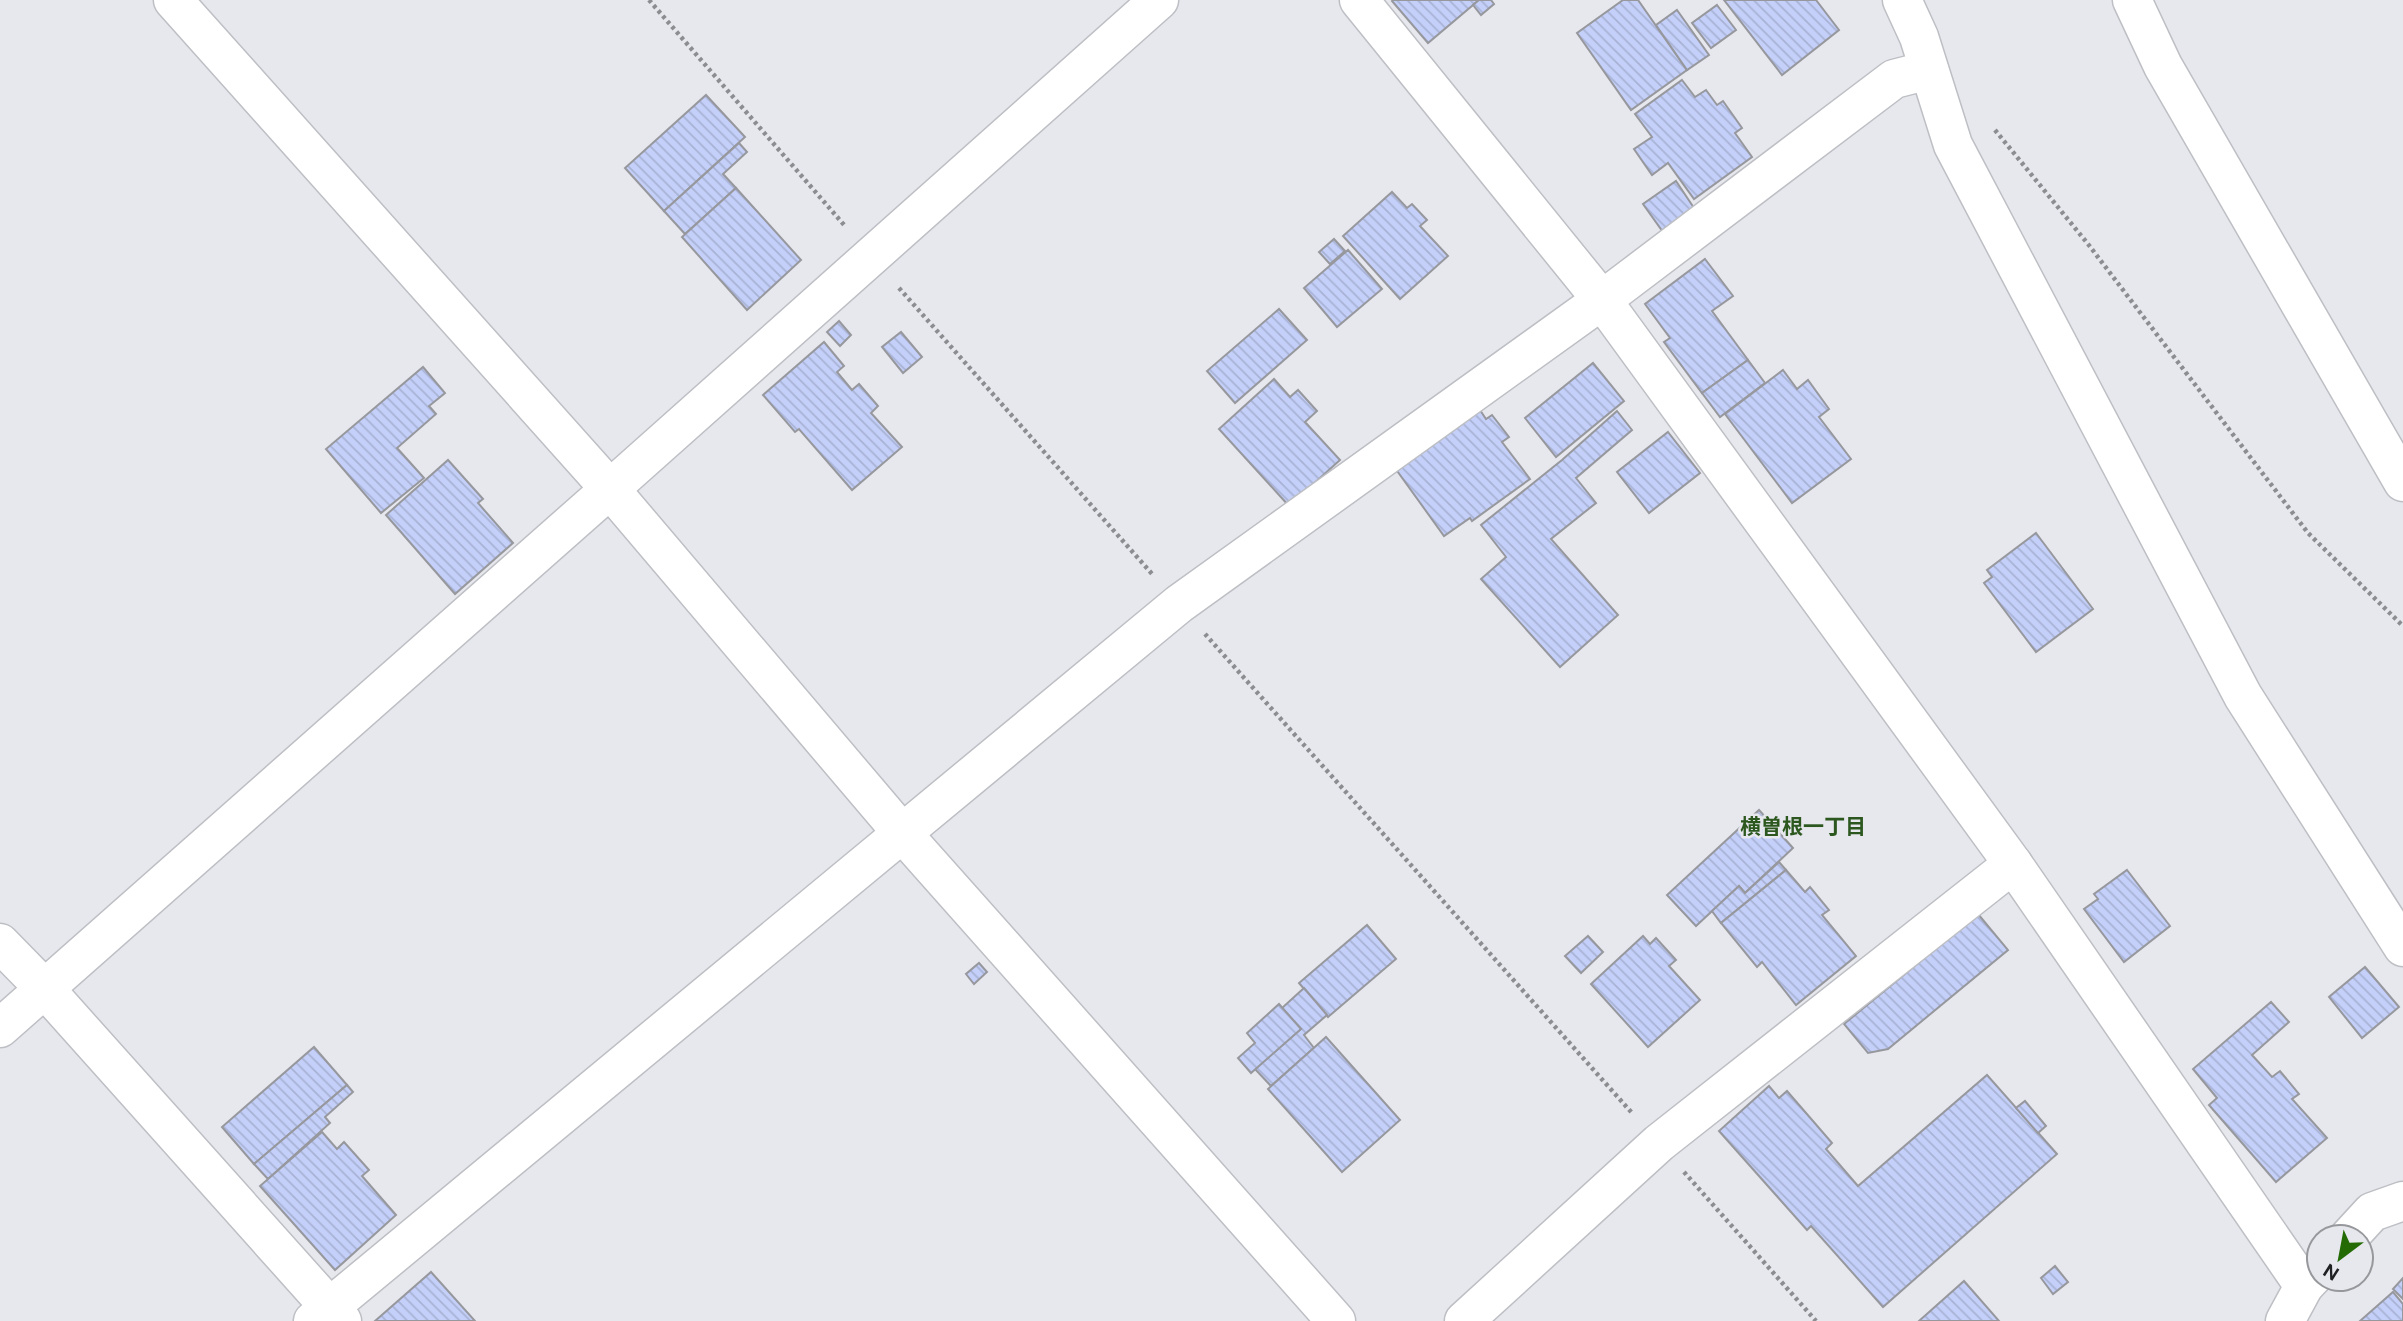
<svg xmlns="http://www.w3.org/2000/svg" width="2403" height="1321" viewBox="0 0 2403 1321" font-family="'DM Sans','Noto Sans JP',sans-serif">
<defs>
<pattern id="building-back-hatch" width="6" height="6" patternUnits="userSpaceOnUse" patternTransform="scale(1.75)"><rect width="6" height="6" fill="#c4d0f9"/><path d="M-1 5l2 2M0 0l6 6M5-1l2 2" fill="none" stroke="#a8b2d5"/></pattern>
</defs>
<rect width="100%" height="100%" fill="#e7e8ee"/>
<g fill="url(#building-back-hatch)" stroke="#97989d" stroke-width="2">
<path d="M1393,0h86l-51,43 -36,-42z"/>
<path d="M1479,0h12l3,4 -13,11 -8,-10z"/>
<path d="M1623,0h15l49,70 -56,40 -54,-77z"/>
<path d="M1724,0h92l23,30 -57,45z"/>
<path d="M1717,5l19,25 -25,18 -19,-25z"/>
<path d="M1677,10l32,45 -22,15 -31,-45z"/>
<path d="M1682,80l13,17 11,-7 11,15 6,-4 19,27 -7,5 17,24 -58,42 -26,-36 -16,12 -18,-26 18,-12 -17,-23z"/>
<path d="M706,95l39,42 -81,74 -39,-43z"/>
<path d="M739,143l8,9 -24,22 13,14 -51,46 -21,-23z"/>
<path d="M1676,181l24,36 -32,22 -25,-35z"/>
<path d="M736,188l65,72 -54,50 -65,-73z"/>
<path d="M1392,192l15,16 5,-4 15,16 -7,6 28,30 -48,43 -57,-63z"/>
<path d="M1334,239l11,12 -15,13 -11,-12z"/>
<path d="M1348,250l34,39 -45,38 -33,-39z"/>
<path d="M1705,259l28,37 -21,15 36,49 -46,33 -38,-51 6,-4 -25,-34z"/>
<path d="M1279,309l28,31 -72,63 -28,-32z"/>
<path d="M839,321l12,14 -11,11 -13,-14z"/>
<path d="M901,332l21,25 -19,16 -21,-26z"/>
<path d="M824,342l20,24 -7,6 15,18 7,-6 19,22 -7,7 31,34 -50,43 -53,-61 -4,3 -32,-37z"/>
<path d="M1748,360l17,23 -45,34 -18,-24z"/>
<path d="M1593,363l31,38 -68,56 -31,-39z"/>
<path d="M423,367l22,26 -16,13 7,8 -39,34 27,30 -43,35 -55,-64z"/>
<path d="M1783,370l14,19 11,-9 21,29 -10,8 32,42 -59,44 -67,-89z"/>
<path d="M1274,379l16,18 8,-7 19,21 -12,11 35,38 -51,46 -70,-77z"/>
<path d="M1478,407l8,12 6,-4 17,22 -7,5 28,37 -58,42 -2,-3 -26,18 -49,-68z"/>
<path d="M1617,411l15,19 -56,48 20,25 -45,36 67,76 -58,52 -79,-88 25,-22 -25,-32 81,-65z"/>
<path d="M1668,432l32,41 -51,40 -32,-41z"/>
<path d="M448,460l35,39 -5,4 35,40 -58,51 -69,-79z"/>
<path d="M2036,533l57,76 -57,43 -52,-69 8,-6 -5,-7z"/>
<path d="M1759,810l34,38 -48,45 -6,-7 -43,40 -29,-31z"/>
<path d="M1779,862l7,8 -65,53 -9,-12 27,-25 6,7z"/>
<path d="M1786,870l19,22 5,-5 19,23 -7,5 34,41 -60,49 -34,-43 -5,5 -36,-44z"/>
<path d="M2127,870l43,56 -46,36 -40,-53 14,-10 -4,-5z"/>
<path d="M1978,914l30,36 -120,99 -20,4 -24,-29z"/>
<path d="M1367,925l29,34 -68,58 -29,-34z"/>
<path d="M1588,936l15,16 -22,21 -16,-17z"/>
<path d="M1643,936l7,8 6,-6 20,22 -7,6 31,34 -52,47 -57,-63z"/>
<path d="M979,963l8,9 -13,12 -8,-10z"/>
<path d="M2365,967l34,40 -37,31 -33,-41z"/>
<path d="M1304,988l23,27 -23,20 10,13 -43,38 -16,-17 46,-40 -19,-21z"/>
<path d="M2271,1002l18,20 -37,33 20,22 8,-6 19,23 -7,5 35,39 -51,44 -67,-77 8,-7 -24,-29z"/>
<path d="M1279,1004l22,25 -50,44 -13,-15 17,-15 -8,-10z"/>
<path d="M1326,1037l74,83 -58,52 -74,-83z"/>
<path d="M314,1047l33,38 -93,79 -32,-37z"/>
<path d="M1987,1075l70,79 -174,153 -72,-81 -4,4 -88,-99 50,-45 10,12 8,-7 45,52 -6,6 32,37z"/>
<path d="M347,1085l6,7 -28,25 5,6 -62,56 -14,-15z"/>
<path d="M2025,1101l21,25 -8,7 -22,-25z"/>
<path d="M322,1132l15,17 7,-7 25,28 -7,6 34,39 -61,55 -75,-84z"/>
<path d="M2055,1266l13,16 -15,12 -12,-16z"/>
<path d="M431,1272l44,49h-100z"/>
<path d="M2403,1278v21l-10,-10z"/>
<path d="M1964,1281l35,40h-80z"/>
<path d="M2393,1292l10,12v17h-43z"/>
</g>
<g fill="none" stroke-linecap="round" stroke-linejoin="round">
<g stroke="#bdbfc4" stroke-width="41">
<g id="minor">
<path d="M173,0l437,489 293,345 433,487"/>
<path d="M1359,0l243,300 411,564 291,422"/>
<path d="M1902,0l17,37 34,108 290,551 160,251"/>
<path d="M2132,0l31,66 240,416"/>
<path d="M0,943l45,46 297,332"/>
<path d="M0,1028l610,-539 549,-489"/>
<path d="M2349,1237l23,-25 31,-11"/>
<path d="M313,1321l866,-717 423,-304 292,-221 35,-9"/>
<path d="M1464,1321l195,-178 354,-279"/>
<path d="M2285,1321l19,-35 15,-16"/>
</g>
</g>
<g stroke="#8c8d91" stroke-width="4.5" stroke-dasharray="3.5 3.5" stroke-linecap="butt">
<path d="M649,0l196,226"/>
<path d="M1995,130l93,114 220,289 95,93"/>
<path d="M899,288l254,287"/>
<path d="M1205,634l427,479"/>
<path d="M1684,1172l132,149"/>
</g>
<use href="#minor" stroke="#fff" stroke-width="38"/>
</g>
<g text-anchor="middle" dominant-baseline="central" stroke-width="5" stroke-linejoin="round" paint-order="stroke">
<g font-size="21" font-weight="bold" fill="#2c581f" stroke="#e7e8ee">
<text x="1803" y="827">横曽根一丁目</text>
</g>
</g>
<g transform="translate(2340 1258) rotate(212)"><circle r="33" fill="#e7e8ee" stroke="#97989c" stroke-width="2"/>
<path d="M0-5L12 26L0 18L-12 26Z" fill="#246b06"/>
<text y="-10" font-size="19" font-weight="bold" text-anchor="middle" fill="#202122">N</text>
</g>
</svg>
